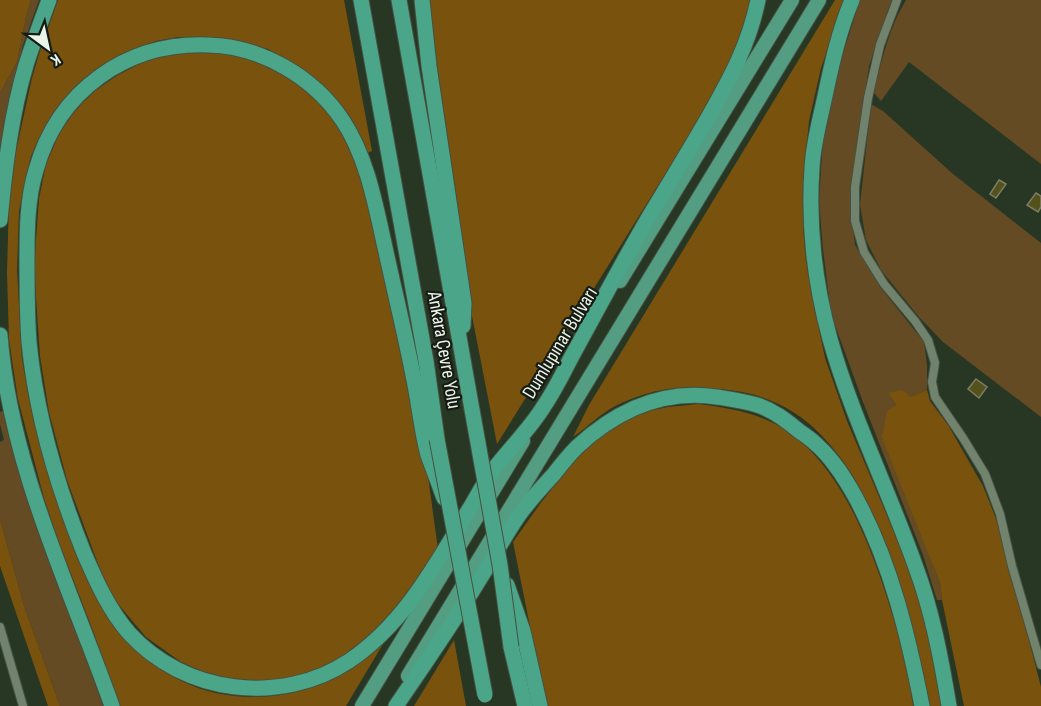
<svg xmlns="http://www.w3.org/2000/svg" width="1041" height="706" viewBox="0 0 1041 706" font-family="'Sofia Sans Condensed',sans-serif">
<rect width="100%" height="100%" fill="#283724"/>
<g fill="#644b24">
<path d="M31,0h8l-16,45 -16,67 -7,36v-55l17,-31 9,-45z"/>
<path d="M860,0h33l-4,7 -20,59 -19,134 5,45 25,42 44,55 3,23v25l-17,7 -20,-4 6,12 -13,30 57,148 2,17h-5l-14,-45 -60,-153 -32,-88 -8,-65 -4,-49 4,-60 16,-74z"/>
<path d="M906,0h135v164l-132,-102 -28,39 -8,-9c9,-31 16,-65 33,-92z"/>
<path d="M871,104l12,7 70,63 88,69v174l-98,-75 -24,-25 -38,-47 -15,-30 -6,-35z"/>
<path d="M3,411c21,102 66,197 100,295h-43l-36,-100 -24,-87v-77l4,-2 -4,-16v-12z"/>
</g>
<g fill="#79530d">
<path d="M0,0h31l-5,17 -9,45 -17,31z"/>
<path d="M58,0h286l28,151 -5,2 -16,-30 -58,-59 -25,-15 -23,-6 -23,-5 -44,-1 -22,4 -26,10 -26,13 -22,16 -16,18 -15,18 -10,18 -10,22 -6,25 -6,30 -2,59 5,89 7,40 10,41 86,198c39,43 89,64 148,58 15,-2 30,-5 44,-11 25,-12 46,-29 69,-46l-40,67h-226l-28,-78 -33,-85 -15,-45 -26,-99 -9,-59 -2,-67 2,-73 7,-49 16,-73 7,-24z"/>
<path d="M427,0h325l-16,49 -34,66 -205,329 -25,-128 -24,-158z"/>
<path d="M835,0h10l-24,68 -12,53 -5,52 -1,54 3,33 5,31 14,67 22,63 54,128 22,63 13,63 5,31h-12c-7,-47 -19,-92 -35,-137 -18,-52 -39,-103 -80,-141 -6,-5 -11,-10 -18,-14 -24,-16 -49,-23 -77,-25 -39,-4 -66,-1 -102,16 -16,8 -29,22 -44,32l16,-32z"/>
<path d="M197,52c14,1 28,1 41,4 36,8 87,43 105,75 7,14 12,29 18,43l65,288 12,87 -52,74 -37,30 -19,11 -21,9 -22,6 -28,2 -28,-2 -27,-7 -23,-10 -35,-25 -28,-33 -14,-24 -37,-100 -18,-68 -9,-56 -6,-89 5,-68 7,-35 14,-32 17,-24 19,-18 22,-15 23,-12 26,-8z"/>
<path d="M902,390l8,7 17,-7 3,11 18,24 35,61 17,43 41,158v19h-77l-22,-106 -2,-17 -59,-148 2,-1 4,-23 9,-6 -7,-12z"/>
<path d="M698,404c33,4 67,10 95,31 53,41 81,119 100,182 4,14 10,29 13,44 3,15 5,30 7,45h-367l-33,-164 27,-38 46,-59 28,-20 29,-13 25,-5z"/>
<path d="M0,519l24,87 36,100h-12l-48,-140z"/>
<path d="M454,640l12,66h-52z"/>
</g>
<g fill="#53521b" stroke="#7d7d64" stroke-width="1.5">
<path d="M999,180l7,4 -10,14 -6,-4z"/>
<path d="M1036,193l5,3v11l-3,5 -11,-7z"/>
<path d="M976,379l11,8 -8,11 -11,-9z"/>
</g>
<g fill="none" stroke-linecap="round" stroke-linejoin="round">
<g stroke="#455142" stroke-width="10">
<g id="minor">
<path d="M897,0l-17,45 -12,53 -13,89v34l9,31 20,32 31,37 13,19 7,23 -3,19 3,15 28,41 22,36 15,40 12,52 29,99"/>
<path d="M0,627l23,79"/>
</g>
</g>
<g stroke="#455142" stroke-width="16">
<g id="trunk">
<path d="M620,281l172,-281"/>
<path d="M408,676l411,-676"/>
<path d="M362,706l161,-265"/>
</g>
</g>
<g stroke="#455142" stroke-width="17">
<g id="motorway">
<path d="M361,0l65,361 11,78"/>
<path d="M399,0l70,393"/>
<path d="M422,0l7,66 35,237 -1,23"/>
<path d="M852,0c-13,31 -20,63 -27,96 -5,24 -12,48 -13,72 -4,57 3,116 18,171 22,78 58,150 85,226 17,45 26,93 34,141"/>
<path d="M0,220c5,-52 11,-105 26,-155 7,-22 15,-43 23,-65"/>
<path d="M0,335c10,130 69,250 112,371"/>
<path d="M444,498c-5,-14 -11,-29 -16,-43 -7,-26 -9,-53 -15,-80 -8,-41 -18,-82 -27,-123 -10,-44 -18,-93 -43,-131 -29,-44 -82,-75 -135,-76 -82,-3 -150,46 -172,125 -9,29 -9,61 -9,91 0,27 0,54 2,81 7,72 28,144 55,211 12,28 25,57 45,80 55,61 152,73 220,28 56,-38 87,-97 121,-153 7,-13 15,-26 24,-39 16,-21 36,-40 50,-63 11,-16 19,-33 28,-50 26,-47 51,-95 78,-141 20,-33 40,-66 59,-99 22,-39 40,-72 49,-116"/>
<path d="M507,585l16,46 17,75"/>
<path d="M511,647l14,59"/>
<path d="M396,706c27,-40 55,-80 80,-121 15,-23 27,-47 43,-70 10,-14 23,-28 35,-41 7,-9 15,-19 23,-27 40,-37 86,-58 140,-50 13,2 27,4 40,8 16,5 29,15 42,26 6,4 13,9 18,14 17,15 29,35 40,55 34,64 51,135 65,206"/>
</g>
</g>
<use href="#minor" stroke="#72836d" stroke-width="8"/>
<use href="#trunk" stroke="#539e82" stroke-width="14"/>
<use href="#motorway" stroke="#4ba588" stroke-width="15"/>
<g stroke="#455142" stroke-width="17" stroke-linecap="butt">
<g id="motorway-bridge">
<path d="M469,393l31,172 11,82"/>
<path d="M437,439l48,256"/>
</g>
</g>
<use href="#motorway-bridge" stroke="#4ba588" stroke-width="15"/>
</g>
<g text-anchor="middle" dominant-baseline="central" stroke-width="4.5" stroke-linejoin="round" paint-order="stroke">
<g font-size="20" fill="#ebf4e8" stroke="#161c14">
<text transform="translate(560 343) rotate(-59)">Dumlupınar Bulvarı</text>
<text transform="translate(444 350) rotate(80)">Ankara Çevre Yolu</text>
</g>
</g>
<g transform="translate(48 48) rotate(147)" stroke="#161c14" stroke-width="4.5" paint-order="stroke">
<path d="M0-4.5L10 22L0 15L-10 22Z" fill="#ebf4e8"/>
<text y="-9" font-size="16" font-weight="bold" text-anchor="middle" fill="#ebf4e8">K</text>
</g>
</svg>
